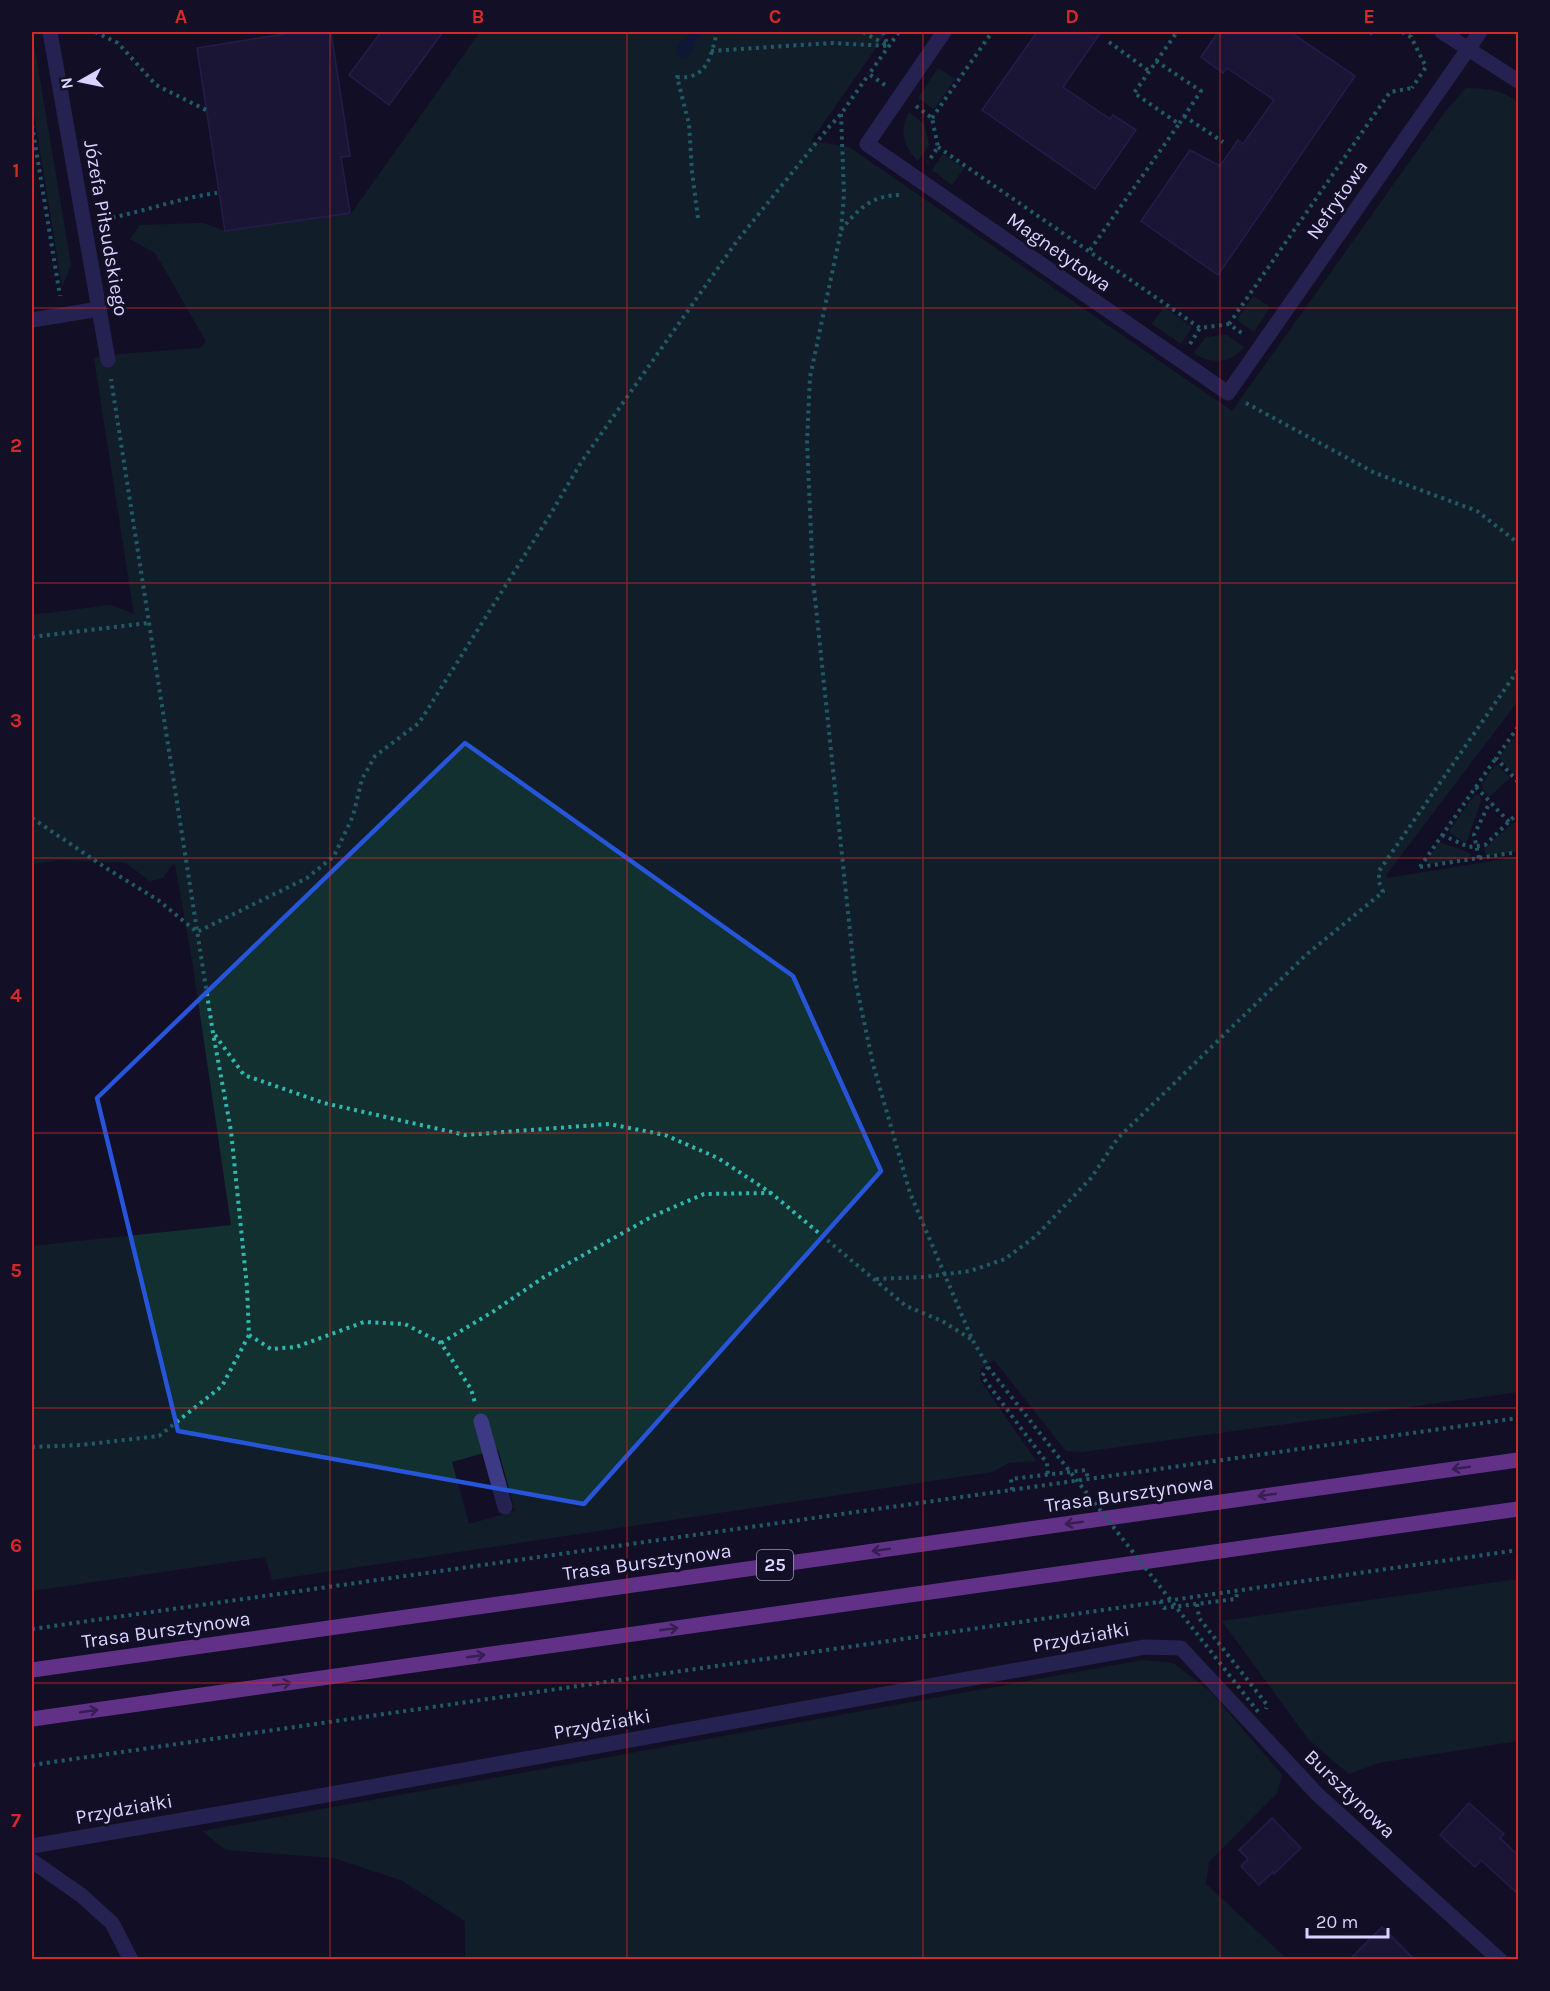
<svg xmlns="http://www.w3.org/2000/svg" width="1550" height="1991" viewBox="0 0 1550 1991" font-family="Karla,sans-serif">
<rect width="100%" height="100%" fill="#130f26"/>
<g fill="#12302f" fill-rule="evenodd">
<path d="M32,32l39,233 -9,22 -30,-186z"/>
<path d="M480,32h407l-76,109 38,6 383,264 213,-299 21,-24c22,1 34,1 52,14v599l-132,174 1,3 131,-21v535l-436,60 -16,-1 -72,-91 -14,9v11l56,81 -27,2 -17,9 -720,108 -7,-23 -233,34v-345l199,-21 -39,-265 -17,-96 -4,2 -8,12 -13,3 -24,-18 -65,-3 -29,4v-249l79,-10 23,9 -40,-256 26,-4 80,-6 6,-7 -51,-88 -25,-14 10,-14 63,-2 22,8 125,-18 -2,5zM498,1449l17,62 -46,13 -17,-62z"/>
<path d="M938,68l17,11 -21,30 -16,-11z"/>
<path d="M909,112l15,12 5,21 -11,16c-15,-15 -19,-30 -9,-49z"/>
<path d="M943,154l21,14 -12,17 -20,-15z"/>
<path d="M1253,296l17,11 -16,25 -17,-12z"/>
<path d="M1164,307l28,20 -11,17 -29,-20z"/>
<path d="M1227,335l17,12c-12,16 -34,18 -50,6l12,-16z"/>
<path d="M1518,732v46l-19,-20z"/>
<path d="M1495,765l4,1 11,12 -21,19 -7,-9v-4z"/>
<path d="M1479,795l2,5 -14,41 -3,1 -14,-9v-4l24,-33z"/>
<path d="M1516,822l2,3v26l-30,5 -3,-3v-5l27,-24z"/>
<path d="M1441,843l27,9 3,3 -2,3 -41,6 -1,-3 11,-17z"/>
<path d="M1518,1579v162l-140,22 -29,11 -40,-34 -87,-119z"/>
<path d="M1143,1660l30,3 37,28 72,84 -5,18 -68,69 -3,22 81,75h-822v-38l-64,-41 -68,-22 -107,-8 -24,-19z"/>
</g>
<path fill="#0c2248" d="M694,32h13c-3,1 -7,3 -9,5 -8,9 0,20 -18,21l-5,-6 1,-5 6,-8z"/>
<g fill="#241b47" stroke="#3b2d73" stroke-width="1.5">
<path d="M297,32h34l19,124 -9,1 9,56 -125,18 -28,-183z"/>
<path d="M381,32h62l-54,73 -40,-30z"/>
<path d="M1037,32h64l-38,55 47,32 3,-4 23,15 -41,59 -113,-79z"/>
<path d="M1218,32h72l65,44 -137,199 -77,-54 49,-71 30,16 18,-26 5,4 31,-44 -47,-32 -4,5 -22,-16z"/>
<path d="M1469,1803l35,31 -4,4 18,17v39l-37,-34 -6,7 -35,-32z"/>
<path d="M1272,1818l29,30 -27,26 -1,-2 -14,13 -18,-19 7,-7 -9,-9z"/>
<path d="M1382,1927l32,32h-64z"/>
</g>
<g fill="none" stroke-linecap="round" stroke-linejoin="round">
<g stroke="#2fb8b0" stroke-width="4" stroke-dasharray="3 4.5" stroke-linecap="butt">
<path d="M95,32l23,11 38,42 50,25"/>
<path d="M863,32l25,14"/>
<path d="M883,32l5,14"/>
<path d="M1370,32l3,2 2,-2"/>
<path d="M1402,32l9,5 15,30 -14,21"/>
<path d="M1109,42l40,29"/>
<path d="M711,51l121,-8 56,3"/>
<path d="M1156,61l45,30 -22,33"/>
<path d="M885,85l-16,-11 30,-42"/>
<path d="M916,106l16,12 6,29 -10,15"/>
<path d="M841,114l3,80 -3,37 -31,146 -3,64 6,138 42,400 18,85 37,129 62,146 16,28 -6,9 65,87 1,12"/>
<path d="M1184,116l39,26"/>
<path d="M932,118l60,-86"/>
<path d="M32,125l28,171"/>
<path d="M938,147l262,181 29,-4 14,10"/>
<path d="M698,218l-6,-46 -3,-48 -12,-47c31,3 34,-22 40,-45"/>
<path d="M105,219c38,-7 74,-21 112,-26"/>
<path d="M841,230c18,-22 31,-35 61,-35"/>
<path d="M1090,250l89,-126 -45,-31 43,-61"/>
<path d="M1229,324l161,-232 22,-4 2,1"/>
<path d="M1190,344l10,-16"/>
<path d="M1246,403l129,70 102,38 41,32"/>
<path d="M32,637l116,-14"/>
<path d="M1518,727l-22,31 22,24"/>
<path d="M1476,787l33,35"/>
<path d="M32,818l74,50 52,32 39,32 110,-54 27,-22 19,-40 9,-37 13,-23 44,-33 131,-208 32,-54 155,-220 92,-114 12,-13 28,-40"/>
<path d="M1442,835l27,12 16,-2 33,-32"/>
<path d="M1479,858l-5,-23 16,-33"/>
<path d="M1420,867l76,-109"/>
<path d="M1420,867l98,-15"/>
<path d="M215,1035l29,40 80,28 141,32 144,-11 56,11 53,23 53,35 135,113 36,15 29,18"/>
<path d="M876,1279l48,-2 46,-6 35,-12 31,-23 55,-58 27,-40 189,-184 76,-62 -4,-10v-11l139,-201"/>
<path d="M249,1335l22,14 25,-2 68,-25 41,2 36,19 30,46 4,14"/>
<path d="M441,1343l53,-32 50,-34 109,-61 51,-22 66,-1"/>
<path d="M32,1447l49,-2 78,-9 63,-50 27,-51 -2,-48 -16,-156 -18,-98 -102,-654"/>
<path d="M1012,1490l-1,-11 75,-9 2,9"/>
<path d="M1160,1601l4,7 72,-9 2,-9"/>
<path d="M1197,1604l2,14 65,83 3,4 -1,4"/>
<path d="M32,1629l1486,-211"/>
<path d="M32,1765l1486,-215"/>
</g>
<g stroke="#3d3a85" stroke-width="15">
<path d="M50,32l58,328"/>
<path d="M944,32l-77,112 361,249 252,-361"/>
<path d="M1442,32l76,49"/>
<path d="M32,320l67,-11"/>
<path d="M481,1421l24,86"/>
<path d="M32,1846l249,-43 864,-156 36,1 136,146 183,166"/>
<path d="M32,1861l49,34 31,28 19,37"/>
</g>
<g stroke="#c25bff" stroke-width="15">
<path d="M32,1670l1486,-210"/>
<path d="M32,1719l1486,-210"/>
</g>
<path stroke="#2fb8b0" stroke-width="4" stroke-dasharray="3 4.5" stroke-linecap="butt" d="M988,1367l271,346"/>
</g>
<defs><path id="oneway-shaft" d="M-6 0H5M1.5-3L5.5 0L1.5 3" fill="none" stroke-width="1.6" stroke-linecap="round" stroke-linejoin="round" transform="scale(1.5)"/></defs>
<g stroke="#623188">
<use href="#oneway-shaft" transform="translate(1461 1468) rotate(172)"/>
<use href="#oneway-shaft" transform="translate(1267 1495) rotate(172)"/>
<use href="#oneway-shaft" transform="translate(1074 1523) rotate(172)"/>
<use href="#oneway-shaft" transform="translate(881 1550) rotate(172)"/>
<use href="#oneway-shaft" transform="translate(669 1629) rotate(-8)"/>
<use href="#oneway-shaft" transform="translate(476 1656) rotate(-8)"/>
<use href="#oneway-shaft" transform="translate(282 1684) rotate(-8)"/>
<use href="#oneway-shaft" transform="translate(89 1711) rotate(-8)"/>
</g>
<path d="M0 0H1550V1991H0ZM465,743l328,233 88,195 -297,333 -406,-73 -81,-333z" fill="#130f26" fill-opacity=".55" fill-rule="evenodd"/>
<path fill="none" stroke="#2655da" stroke-width="4.5" stroke-linejoin="round" d="M465,743l328,233 88,195 -297,333 -406,-73 -81,-333z"/>
<path fill="none" stroke="#d62828" stroke-width="1.5" stroke-opacity="0.55" d="M330,32v1928M627,32v1928M923,32v1928M1220,32v1928M32,308h1486M32,583h1486M32,858h1486M32,1133h1486M32,1408h1486M32,1683h1486"/>
<g text-anchor="middle" dominant-baseline="central" stroke-width="6" stroke-linejoin="round" paint-order="stroke">
<rect fill="#130f26" stroke="#9e99be" stroke-width="1.5" x="757" y="1550" width="36" height="30" rx="4.5"/>
<g font-size="18" font-weight="bold" fill="#d9d4ff">
<text x="775" y="1565">25</text>
</g>
<g font-size="20" fill="#d9d4ff" stroke="#130f26">
<text transform="translate(1337 200) rotate(-55)">Nefrytowa</text>
<text transform="translate(106 228) rotate(80)">Józefa Piłsudskiego</text>
<text transform="translate(1059 252) rotate(35)">Magnetytowa</text>
<text transform="translate(1129 1494) rotate(-8)">Trasa Bursztynowa</text>
<text transform="translate(647 1562) rotate(-8)">Trasa Bursztynowa</text>
<text transform="translate(166 1630) rotate(-8)">Trasa Bursztynowa</text>
<text transform="translate(1081 1637) rotate(-10)">Przydziałki</text>
<text transform="translate(602 1724) rotate(-10)">Przydziałki</text>
<text transform="translate(1350 1794) rotate(44)">Bursztynowa</text>
<text transform="translate(124 1809) rotate(-10)">Przydziałki</text>
</g>
</g>
<rect width="1550" height="1991" fill="none" stroke="#130f26" stroke-width="66"/>
<g transform="translate(81 81) rotate(261)" stroke="#130f26" stroke-width="4.5" paint-order="stroke">
<path d="M0-4.5L10 22L0 15L-10 22Z" fill="#d9d4ff"/>
<text y="-9" font-size="16" font-weight="bold" text-anchor="middle" fill="#d9d4ff">N</text>
</g>
<path d="M1307 1928v9h81v-9" fill="none" stroke="#d9d4ff" stroke-width="3"/>
<text x="1316" y="1928" font-size="18" fill="#d9d4ff" stroke="#130f26" stroke-width="4.5" paint-order="stroke">20 m</text>
<rect x="33" y="33" width="1484" height="1925" fill="none" stroke="#d62828" stroke-width="2"/>
<g font-size="20" text-anchor="middle" font-weight="bold" fill="#d62828">
<text x="181" y="23">A</text>
<text x="478" y="23">B</text>
<text x="775" y="23">C</text>
<text x="1072" y="23">D</text>
<text x="1369" y="23">E</text>
<text x="16" y="177">1</text>
<text x="16" y="452">2</text>
<text x="16" y="727">3</text>
<text x="16" y="1002">4</text>
<text x="16" y="1277">5</text>
<text x="16" y="1552">6</text>
<text x="16" y="1827">7</text>
</g>
</svg>
